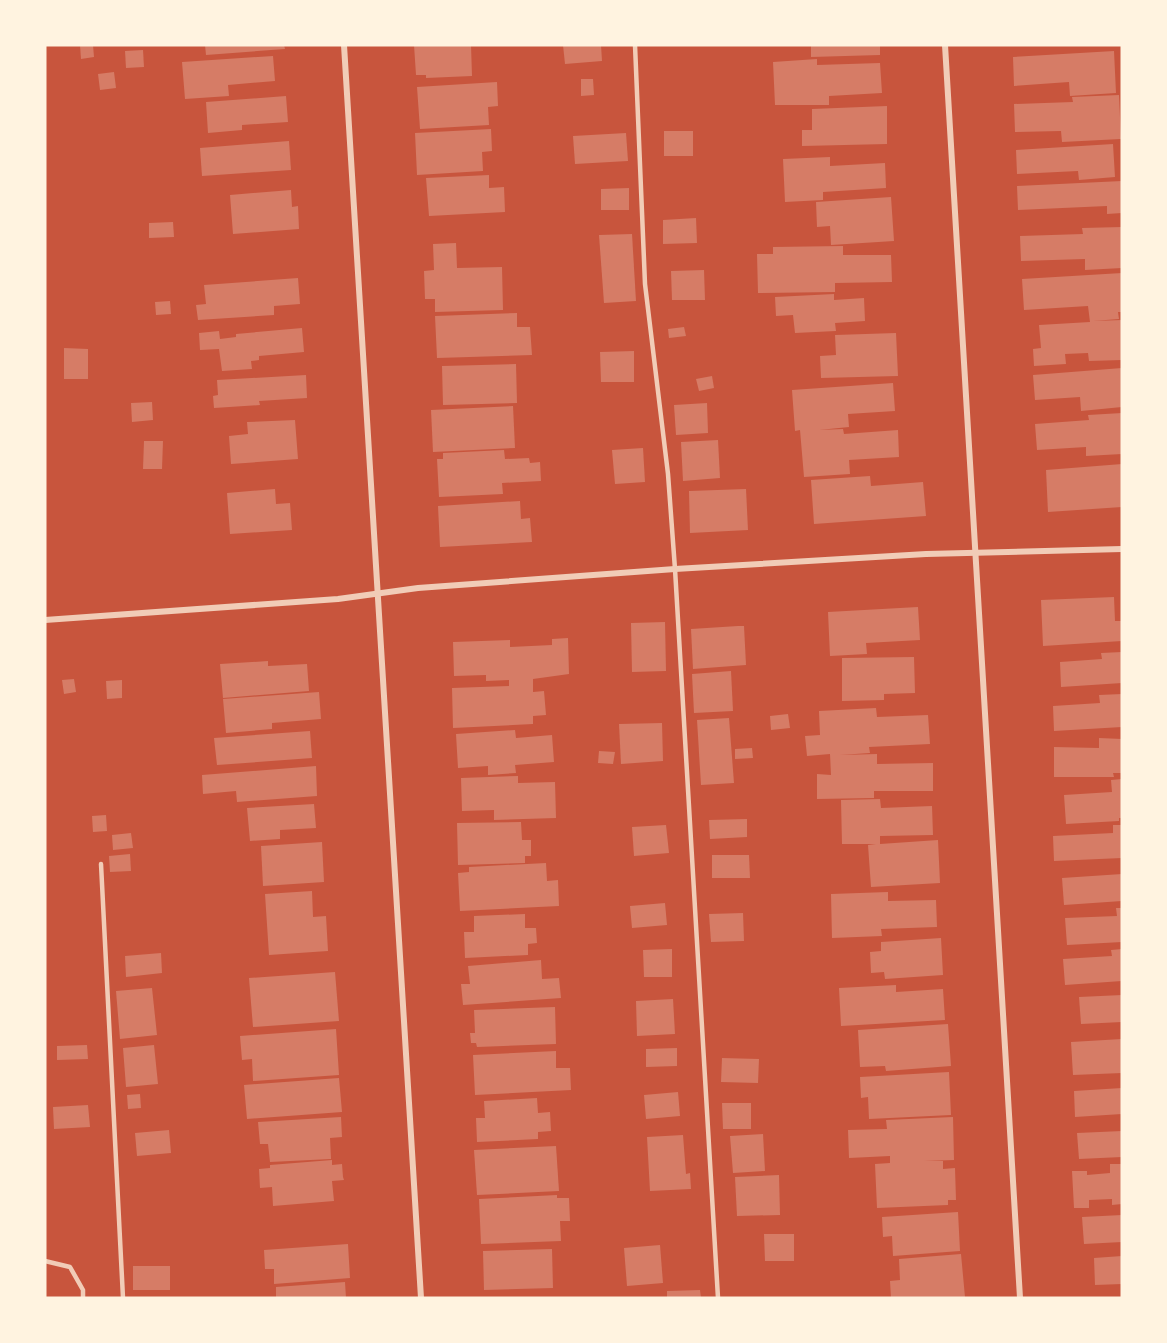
<svg xmlns="http://www.w3.org/2000/svg" width="1167" height="1343" viewBox="0 0 1167 1343" font-family="'Work Sans',sans-serif">
<rect width="100%" height="100%" fill="#c8553d"/>
<g fill="#d67c66">
<path d="M80,45h13l1,12 -13,2z"/>
<path d="M205,45h79l1,4 -79,6z"/>
<path d="M414,45h57l1,31 -46,2v-3h-10z"/>
<path d="M563,45h38l1,16 -37,3z"/>
<path d="M811,45h69v10l-69,2z"/>
<path d="M143,50l1,17 -18,1 -1,-17z"/>
<path d="M1114,51l2,42 -46,3 -1,-14 -55,4 -1,-29z"/>
<path d="M273,56l2,25 -47,4 1,11 -44,3 -3,-37z"/>
<path d="M817,59v6l63,-2 2,30 -53,3v9h-54l-2,-43z"/>
<path d="M114,72l2,16 -16,2 -2,-16z"/>
<path d="M581,79h12l1,16 -13,1z"/>
<path d="M497,82l1,24 -10,1 1,18 -69,4 -3,-42z"/>
<path d="M1119,95l2,44 -59,3 -1,-11 -46,1 -1,-28 59,-2 -1,-5z"/>
<path d="M286,96l2,26 -46,3v5l-34,3 -2,-31z"/>
<path d="M887,106v38l-85,2v-16h10v-21z"/>
<path d="M491,129l1,22 -10,1 1,19 -66,4 -2,-42z"/>
<rect x="664" y="131" width="29" height="25"/>
<path d="M626,133l2,28 -53,3 -2,-28z"/>
<path d="M289,141l2,29 -89,6 -2,-28z"/>
<path d="M1113,144l2,33 -36,3 -1,-9 -61,3 -1,-24z"/>
<path d="M830,157v9l55,-3 1,25 -63,4v8l-38,2 -2,-43z"/>
<path d="M489,175v13l15,-1 1,25 -76,4 -3,-38z"/>
<path d="M1122,181v32l-15,1v-8l-89,4 -1,-24z"/>
<path d="M629,188v22h-28v-21z"/>
<path d="M291,190l1,17 6,-1 1,23 -66,5 -3,-39z"/>
<path d="M891,197l3,44 -63,4 -1,-19 -13,1 -1,-25z"/>
<path d="M696,218l1,25 -34,1v-24z"/>
<path d="M173,222l1,15 -25,1v-15z"/>
<path d="M1122,227v41l-37,2v-11l-64,2 -1,-25 63,-2 -1,-6z"/>
<path d="M632,234l4,67 -32,2 -5,-68z"/>
<path d="M456,243l1,25 45,-1 1,43 -68,2v-13h-10l-1,-28 10,-1 -1,-26z"/>
<path d="M843,246v9h48l1,27 -57,1v9l-77,1 -1,-39h16v-7z"/>
<path d="M704,270l1,30h-33l-1,-29z"/>
<path d="M1122,273v39h-4l1,7 -26,2 29,-1v40l-33,1 -1,-8 -23,1 1,10 -32,2 -1,-17 8,-1 -2,-23 51,-3 -2,-16 -64,4 -2,-31z"/>
<path d="M298,278l2,26 -26,2v9l-76,5 -2,-15 10,-1 -2,-19z"/>
<path d="M834,294v6l30,-2 1,23 -30,2 1,8 -41,2 -2,-18 -17,1 -1,-19z"/>
<path d="M170,301l1,13 -15,1 -1,-13z"/>
<path d="M517,313v14h13l2,28 -95,3 -2,-42z"/>
<path d="M684,327l2,9 -17,2 -1,-9z"/>
<path d="M302,328l2,24 -45,4v4l-8,1 1,8 -30,2 -3,-22 -19,1 -1,-17 20,-2 1,8 16,-2v-3z"/>
<path d="M896,333l2,43 -77,2 -1,-22 16,-1 -1,-20z"/>
<path d="M64,348l24,1v30h-24z"/>
<path d="M634,351v31h-33l-1,-30z"/>
<path d="M516,364l1,39 -74,2 -1,-39z"/>
<path d="M1122,368v39l-41,4 -1,-14 -45,3 -2,-25z"/>
<path d="M306,375l1,23 -48,3 1,4 -46,3 -1,-12 5,-1 -1,-15z"/>
<path d="M712,376l2,12 -15,3 -3,-12z"/>
<path d="M893,383l2,28 -47,3 1,13 -30,3 24,-1 1,5 54,-4 1,27 -50,3 1,14 -46,3 -4,-47 -5,1 -3,-41z"/>
<path d="M152,402l1,18 -21,2 -1,-19z"/>
<path d="M707,403l1,30 -32,2 -2,-30z"/>
<path d="M513,406l2,42 -82,4 -2,-42z"/>
<path d="M1122,413v41l-36,2v-9l-49,3 -2,-26 54,-4 -1,-5z"/>
<path d="M295,420l3,39 -67,5 -2,-28 19,-2 -1,-12z"/>
<path d="M718,440l2,38 -37,3 -2,-39z"/>
<path d="M144,441h19l-1,28h-19z"/>
<path d="M643,448l2,34 -30,2 -3,-34z"/>
<path d="M504,450l1,9 24,-1 1,5 10,-1 1,19 -39,2 1,11 -64,3 -2,-38h6v-6z"/>
<path d="M1122,464v43l-74,5 -2,-42z"/>
<path d="M870,476l1,10 52,-4 3,34 -112,8 -3,-44z"/>
<path d="M275,489l1,15 14,-1 2,27 -62,4 -3,-41z"/>
<path d="M746,489l2,41 -58,3 -1,-42z"/>
<path d="M520,501l1,18 9,-1 2,24 -92,5 -2,-41z"/>
<path d="M1114,597l1,24h7v20l-79,5 -2,-46z"/>
<path d="M918,607l2,33 -54,3 1,11 -37,2 -2,-44z"/>
<path d="M665,622l1,49 -34,1 -1,-49z"/>
<path d="M738,626h6l2,39 -53,4 -2,-40z"/>
<path d="M568,638l1,36 -36,5v13l11,-1 2,24 -13,1v8l-80,4 -1,-40 57,-2v-6l-23,1v-6l-32,1 -1,-34 57,-2v7l42,-2v-6z"/>
<path d="M1122,652v31l-61,4 -1,-25 42,-3 -1,-6z"/>
<path d="M914,657l1,36 -31,1v6l-42,1v-43z"/>
<path d="M268,661v5l39,-2 2,27 -86,7 -3,-34z"/>
<path d="M731,671l2,40 -39,2 -2,-39z"/>
<path d="M74,679l2,13 -12,2 -2,-14z"/>
<path d="M122,680v18l-15,1 -1,-18z"/>
<path d="M319,692l2,27 -49,4v6l-46,4 -3,-34z"/>
<path d="M1122,694v33l-68,4 -1,-25 47,-3 -1,-8z"/>
<path d="M876,708l1,9 51,-2 2,29 -61,3 1,6 -30,2 37,-1v10l56,-1v28h-59v7l-57,1v-25l14,1 -1,-21 -23,2 -2,-20 15,-1 -1,-24z"/>
<path d="M788,714l2,14 -19,2 -1,-14z"/>
<path d="M729,718l5,65 -33,2 -4,-65z"/>
<path d="M662,723l1,38 -42,3 -2,-40z"/>
<path d="M515,730l1,8 36,-3 2,27 -39,3 1,8 -28,2v-9l-30,2 -2,-34z"/>
<path d="M310,731l2,27 -95,7 -3,-27z"/>
<path d="M1099,738l23,1v34h-9l1,4h-60v-30l45,1z"/>
<path d="M752,748l1,10 -18,1v-10z"/>
<path d="M599,751l16,1 -2,12 -15,-1z"/>
<path d="M316,766l1,30 -80,6 -1,-11 -33,3 -1,-19z"/>
<path d="M518,776v7l37,-1 1,36 -62,2v-10l-32,1 -1,-33z"/>
<path d="M1122,779v39h-3v3l-53,3 -2,-29 48,-3 -1,-12z"/>
<path d="M880,799l1,9 51,-2 1,29 -53,1v8l58,-4 2,43 -69,4 -3,-42 8,-1h-34l-1,-44z"/>
<path d="M314,804l2,24 -36,2v9l-30,2 -3,-33z"/>
<path d="M106,815l1,16 -14,1 -1,-16z"/>
<path d="M747,819v18l-37,2 -1,-19z"/>
<path d="M521,822l1,18h9v16h-6v7l-67,2 -1,-42z"/>
<path d="M666,825l3,28 -35,3 -2,-29z"/>
<path d="M1113,825h9v33l-68,3 -1,-25 60,-3z"/>
<path d="M131,833l2,15 -20,2 -1,-15z"/>
<path d="M322,842l2,40 -61,4 -2,-40z"/>
<path d="M130,854l1,17 -21,1 -1,-16z"/>
<path d="M712,855h37l1,23h-38z"/>
<path d="M546,863l1,18 11,-1 1,26 -99,5 -2,-38 11,-1v-5z"/>
<path d="M1122,874v27l-58,4 -2,-27z"/>
<path d="M312,891l1,26 13,-1 2,35 -59,4 -4,-61z"/>
<path d="M888,892v9l48,-1 1,27 -56,2 1,7 -50,2 -1,-44z"/>
<path d="M665,903l2,22 -35,3 -2,-22z"/>
<path d="M1116,908h6v34l-55,3 -2,-27 52,-2z"/>
<path d="M743,913l1,28 -33,1 -2,-28z"/>
<path d="M525,914v14h11l1,15 -9,1v11l-63,3 -1,-26h10v-16z"/>
<path d="M941,938l2,37 -58,4 -1,-7 -13,1 -1,-21 11,-1v-9z"/>
<path d="M672,949v28h-28l-1,-27z"/>
<path d="M1122,949v32l-57,4 -2,-26 49,-3 -1,-6z"/>
<path d="M161,953l1,20 -36,4 -1,-21z"/>
<path d="M541,960l1,19 17,-1 2,20 -98,7 -2,-21h9l-2,-18z"/>
<path d="M335,972l4,49 -86,6 -4,-49z"/>
<path d="M896,985v7l47,-3 2,31 -104,6 -2,-38z"/>
<path d="M152,988l5,47 -37,4 -4,-48z"/>
<path d="M1122,995v27l-41,2 -2,-27z"/>
<path d="M673,999l2,35 -38,2 -1,-35z"/>
<path d="M555,1007l1,37 -79,3 -1,-4h-5l-1,-10h5l-1,-23z"/>
<path d="M948,1024l3,42 -65,5 -1,-5 -25,1 -2,-37z"/>
<path d="M336,1029l3,46 -86,6 -1,-22 -10,1 -2,-24z"/>
<path d="M1122,1039v34l-49,2 -2,-33z"/>
<path d="M87,1045l1,14 -31,1v-14z"/>
<path d="M154,1045l4,39 -32,3 -3,-39z"/>
<path d="M677,1048v18l-31,1v-18z"/>
<path d="M556,1051v17h14l1,22 -96,5 -2,-40z"/>
<path d="M722,1058l37,1 -1,24 -37,-1z"/>
<path d="M949,1072l2,43 -82,4 -1,-22 -7,1 -1,-21z"/>
<path d="M339,1078l3,34 -95,7 -3,-34z"/>
<path d="M1122,1088v26l-47,3 -1,-26z"/>
<path d="M678,1092l2,24 -34,3 -2,-24z"/>
<path d="M140,1094l1,14 -13,1 -1,-14z"/>
<path d="M537,1098l1,15 12,-1 1,19 -13,1v7l-61,3 -1,-24h9l-1,-17z"/>
<path d="M722,1103h29v26h-28z"/>
<path d="M88,1105l2,22 -36,2 -1,-22z"/>
<path d="M341,1117l1,20 -12,1 1,21 -61,3 -2,-18h-8l-2,-22z"/>
<path d="M953,1117l1,43 -30,1h19v8l12,-1 1,32h-8v5l-71,3 -2,-44 15,-1v-7l-41,2 -1,-28 39,-1 -1,-9z"/>
<path d="M169,1130l2,23 -34,3 -2,-23z"/>
<path d="M1122,1131v26l-43,2 -2,-26z"/>
<path d="M763,1134l2,37 -32,2 -3,-37z"/>
<path d="M683,1135l3,39 4,-1 1,16 -41,2 -3,-54z"/>
<path d="M556,1146l3,45 -82,4 -3,-45z"/>
<path d="M332,1160v5l10,-1 1,13 1,3 -12,1 2,20 -61,5 -1,-19 -12,1 -1,-19 11,-1v-3z"/>
<path d="M1110,1164h12v40l-10,1v-6l-23,1v8h-15l-2,-37h15v4l23,-2z"/>
<path d="M779,1175l1,40 -43,1 -2,-39z"/>
<path d="M557,1195v3h12l1,23h-10l1,20 -80,3 -2,-45z"/>
<path d="M958,1212l2,39 -67,5 -1,-20 -9,1 -1,-20z"/>
<path d="M1122,1215v27l-38,2 -2,-27z"/>
<path d="M764,1234h30v27h-29z"/>
<path d="M348,1244l2,34 -76,6v-15h-9l-1,-19z"/>
<path d="M660,1245l3,38 -36,3 -3,-38z"/>
<path d="M552,1249l1,39 -69,2 -1,-39z"/>
<path d="M961,1254l4,43 -74,1 -1,-17 10,-1 -1,-21z"/>
<path d="M1122,1256v28l-27,1 -1,-27z"/>
<rect x="133" y="1266" width="37" height="24"/>
<path d="M345,1282l1,16h-70v-11z"/>
<path d="M700,1290l1,8h-34v-7z"/>
</g>
<g fill="none" stroke-linecap="round" stroke-linejoin="round">
<g stroke="#f1ccb7" stroke-width="4.5">
<path d="M635,45l10,239 23,190 7,95 43,729"/>
<path d="M101,864l22,434"/>
<path d="M45,1261l25,6 13,23v8"/>
</g>
<g stroke="#f1ccb7" stroke-width="6">
<path d="M344,45l77,1253"/>
<path d="M945,45l75,1253"/>
<path d="M45,620l293,-21 80,-11 257,-19 251,-15 196,-5"/>
</g>
</g>
<rect width="1167" height="1343" fill="none" stroke="#fff3e0" stroke-width="93"/>
</svg>
